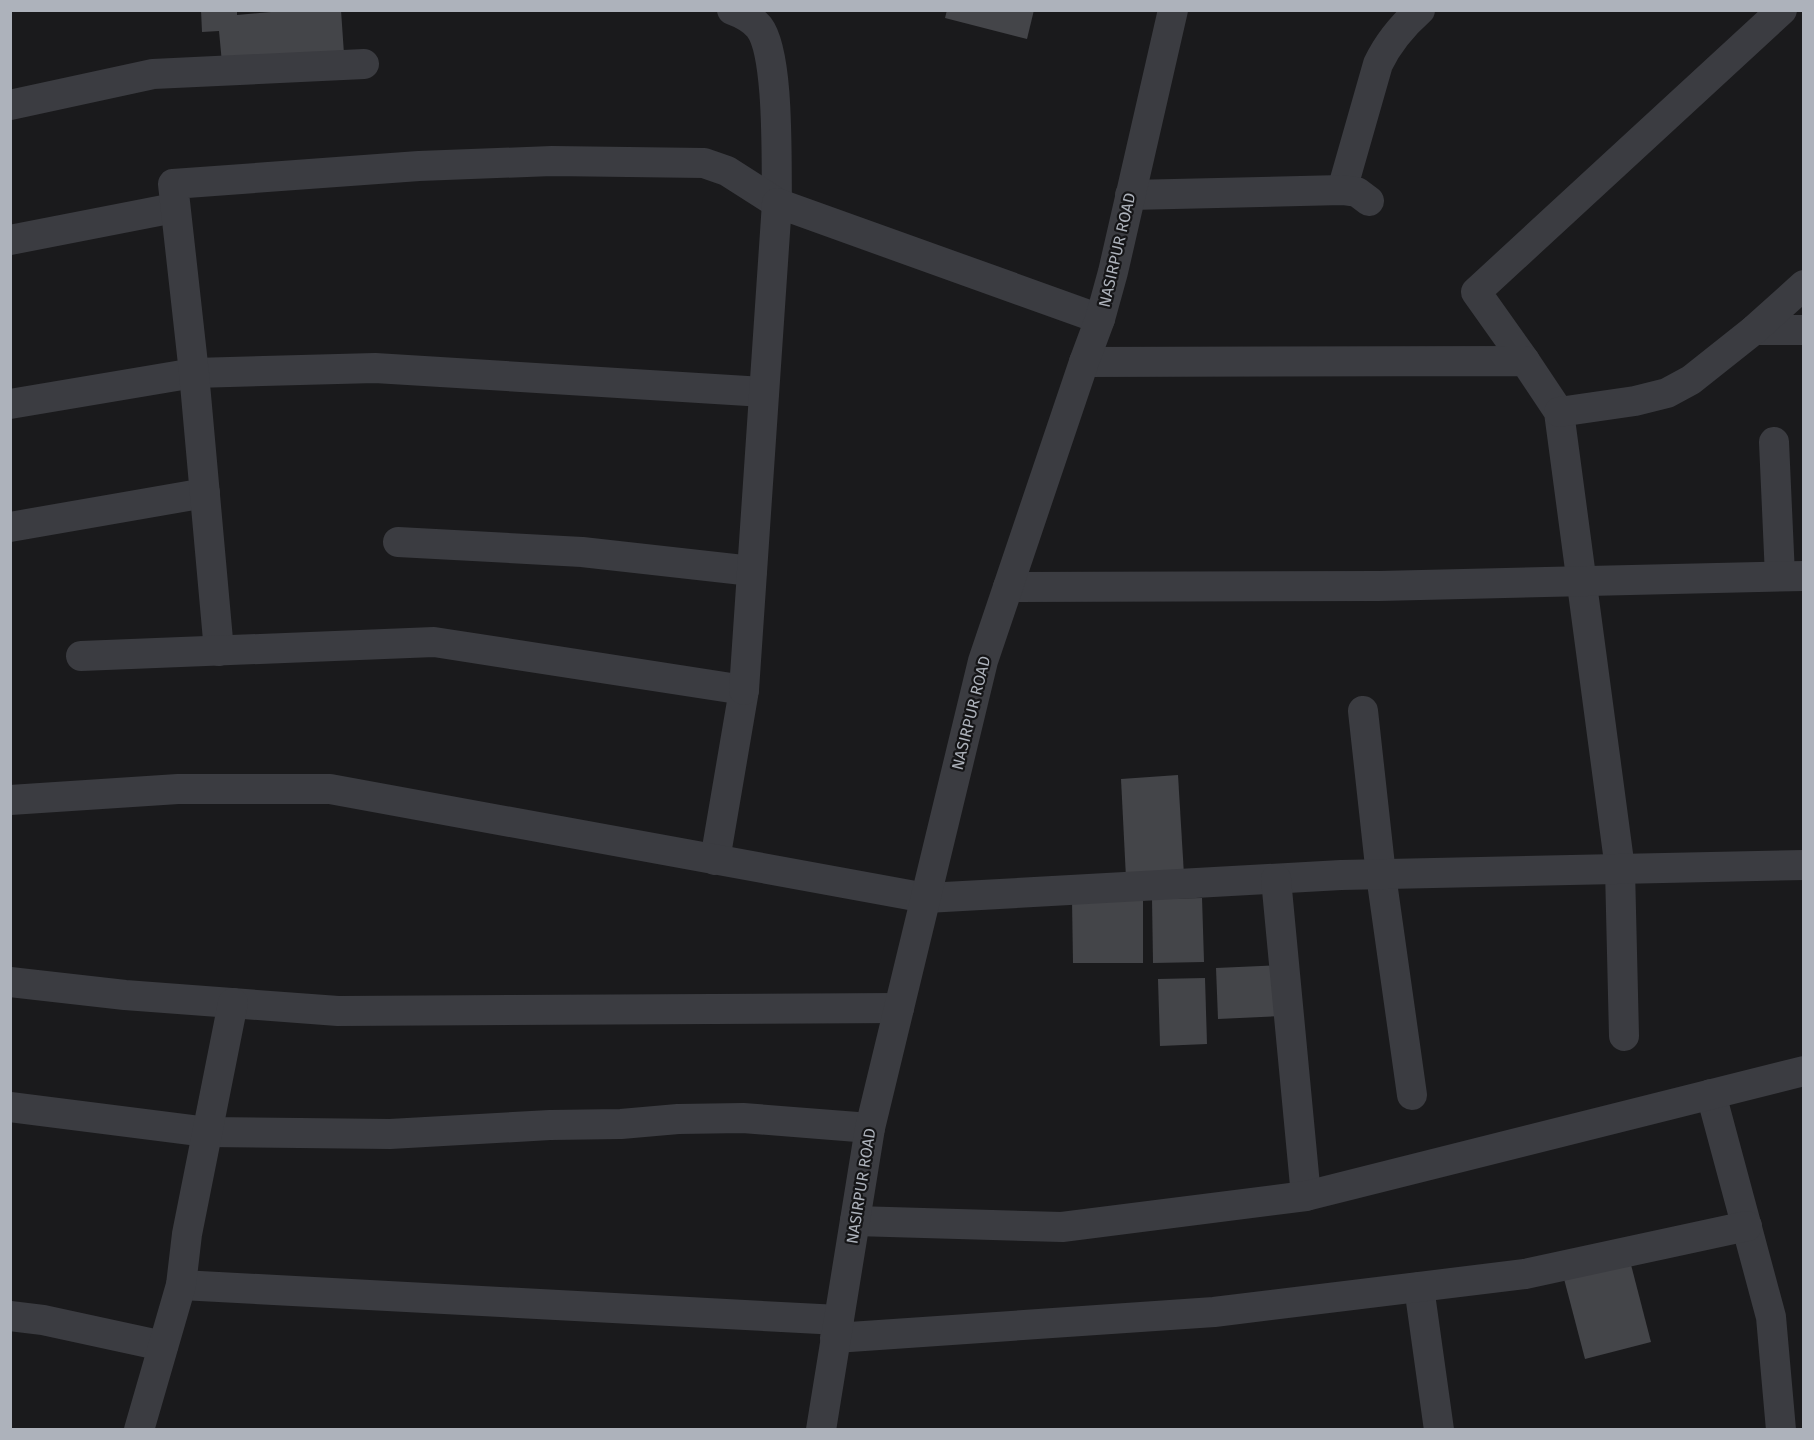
<svg xmlns="http://www.w3.org/2000/svg" width="1814" height="1440" viewBox="0 0 1814 1440" font-family="'Fira Sans',sans-serif">
<rect width="100%" height="100%" fill="#1a1a1c"/>
<g fill="#444549">
<path d="M201,10h36v5l57,-5h47l3,44 -122,9 -3,-32 -17,1z"/>
<path d="M947,10h87l-7,29 -82,-21z"/>
<path d="M1178,775l6,100 -58,3 -5,-99z"/>
<path d="M1202,898l2,64 -51,1 -1,-64z"/>
<path d="M1072,900h71v63h-70z"/>
<path d="M1280,965l2,51 -64,3 -2,-51z"/>
<path d="M1205,978l2,66 -47,2 -2,-67z"/>
<path d="M1629,1257l22,85 -66,17 -22,-84z"/>
</g>
<g fill="none" stroke-linecap="round" stroke-linejoin="round">
<g stroke="#3b3c41" stroke-width="30">
<path d="M732,10c11,4 19,8 27,17 21,27 17,138 18,176"/>
<path d="M10,105l143,-31 211,-10"/>
<path d="M1342,190l36,-126c10,-21 24,-38 42,-54"/>
<path d="M1130,195l212,-5 15,2 12,9"/>
<path d="M10,240l164,-32"/>
<path d="M1754,330h50"/>
<path d="M1525,361l-49,-69 306,-282"/>
<path d="M1084,362l441,-1 34,51 61,457 4,167"/>
<path d="M10,404l184,-31 181,-5 389,24"/>
<path d="M1559,412l76,-11 32,-8 24,-13 63,-50 50,-45"/>
<path d="M1774,442l6,134"/>
<path d="M10,527l195,-34"/>
<path d="M398,542l184,10 170,19"/>
<path d="M1008,587l371,-1 425,-10"/>
<path d="M219,651l-25,-278 -21,-189 246,-18 133,-5 152,2 23,8 50,32"/>
<path d="M81,656l353,-14 310,48 -29,170"/>
<path d="M744,690l33,-487 323,116"/>
<path d="M1363,711l18,164 31,220"/>
<path d="M10,800l168,-11h152l596,109 415,-23 463,-10"/>
<path d="M1276,879l30,317"/>
<path d="M10,982l115,13 213,16 561,-3"/>
<path d="M1711,1094l60,223 10,113"/>
<path d="M10,1107l197,25 183,2 160,-9 71,-1 57,-5 65,-1 127,10"/>
<path d="M855,1221l207,6 244,-31 498,-125"/>
<path d="M181,1285l658,35"/>
<path d="M1419,1287l20,143"/>
<path d="M10,1316l33,4 120,26"/>
<path d="M835,1338l379,-26 311,-38 222,-48"/>
<path d="M139,1430l42,-145 6,-51 46,-231"/>
<path d="M821,1430l49,-302 113,-467 101,-299 16,-43 13,-47 60,-262"/>
</g>
</g>
<g text-anchor="middle" dominant-baseline="central" stroke-width="4.5" stroke-linejoin="round" paint-order="stroke">
<g font-size="16" fill="#adb2bb" stroke="#151517">
<text transform="translate(1117 250) rotate(-77)">NASIRPUR ROAD</text>
<text transform="translate(971 713) rotate(-76)">NASIRPUR ROAD</text>
<text transform="translate(861 1186) rotate(-81)">NASIRPUR ROAD</text>
</g>
</g>
<rect width="1814" height="1440" fill="none" stroke="#adb2bb" stroke-width="24"/>
</svg>
